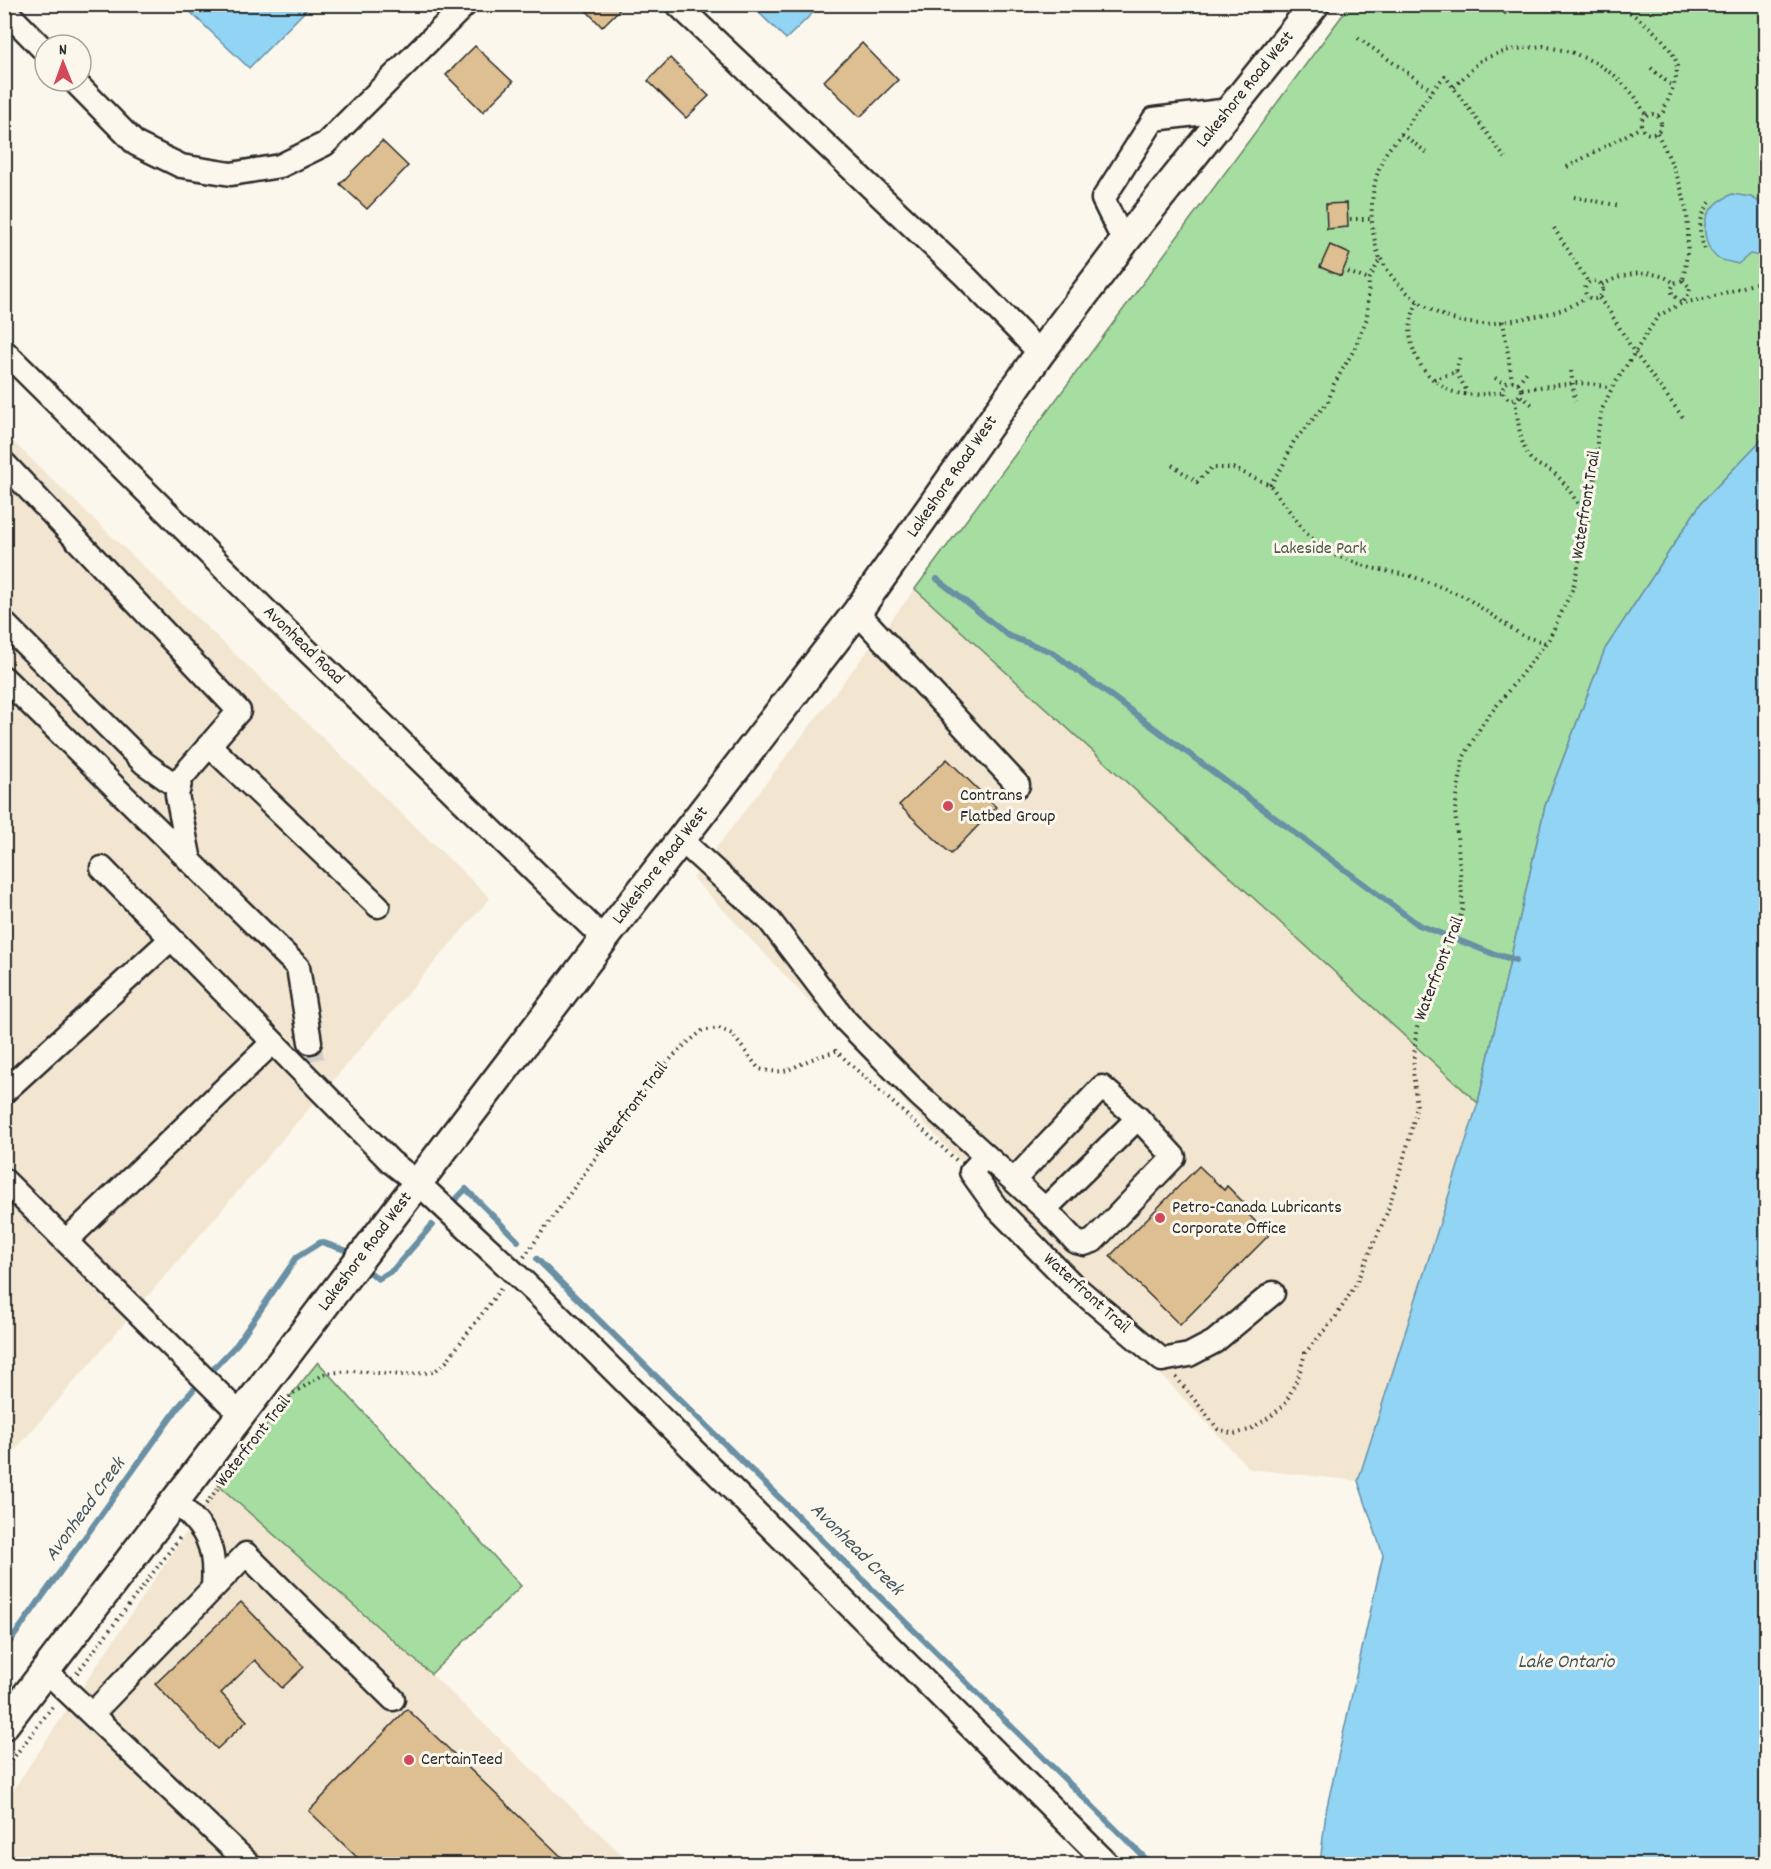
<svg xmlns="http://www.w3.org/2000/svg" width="1771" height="1869" viewBox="0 0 1771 1869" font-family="Dekko,sans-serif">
<rect width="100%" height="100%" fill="#fbf7ec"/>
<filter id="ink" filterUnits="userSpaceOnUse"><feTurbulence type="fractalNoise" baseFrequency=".0167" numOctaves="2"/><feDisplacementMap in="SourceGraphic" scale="12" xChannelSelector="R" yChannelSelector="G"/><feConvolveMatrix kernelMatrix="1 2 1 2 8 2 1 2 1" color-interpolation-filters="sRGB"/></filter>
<g filter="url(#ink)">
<g fill="#f2e6d1">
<path d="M5,434l485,464 -485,564z"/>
<path d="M915,589l563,514 -120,378 -108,-12 -557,-591z"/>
<path d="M218,1485l213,189 201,190h-623l-4,-3v-59z"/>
</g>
<g fill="#a6dda0" stroke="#688466" stroke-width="1.5">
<path d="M1350,5h416v430l-65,68 -96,146 -60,157 -67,297 -563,-514z"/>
<path d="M318,1362l203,224 -90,88 -213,-189z"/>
</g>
<g fill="#92d4f4" stroke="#6990a4" stroke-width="1.5">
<path d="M183,5h128l-62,63z"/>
<path d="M751,5h70l-35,34z"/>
<path d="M1732,194l19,3 15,9v47l-1,4 -15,-3 -12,10c-6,-2 -17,-3 -22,-7 -11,-10 -15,-33 -7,-45 6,-9 14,-13 23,-18z"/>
<path d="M1766,435v1429h-446l6,-53 57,-256 -25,-74 120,-378 67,-297 60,-157 96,-146z"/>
</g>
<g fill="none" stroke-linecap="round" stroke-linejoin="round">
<g stroke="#6990a4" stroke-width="6">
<path d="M937,579l72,57 43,16 367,273 72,28 25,7"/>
<path d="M454,1201l12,-12 52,52"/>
<path d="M537,1259l614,605"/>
<path d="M371,1273l7,6 15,-9 39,-45"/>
<path d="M215,1367l22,-23 60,-87 24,-15 24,8"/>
<path d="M4,1650l176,-245 13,-15"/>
</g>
</g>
<g fill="#ddbf91" stroke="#2b2b2b" stroke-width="1.5">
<path d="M580,4h45l-23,23z"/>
<path d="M862,43l36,37 -38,37 -36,-36z"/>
<path d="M475,46l38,36 -30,30 -37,-37z"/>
<path d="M670,58l39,38 -23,22 -38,-37z"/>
<path d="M382,141l26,25 -41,43 -27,-25z"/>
<path d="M1347,203l1,24 -21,2 -1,-25z"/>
<path d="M1330,245l20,9 -9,22 -21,-9z"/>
<path d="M947,759l49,48 -45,47 -52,-49z"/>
<path d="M1199,1166l25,24 3,-4 21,21 -3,4 24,24 -89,90 -70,-69z"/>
<path d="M241,1602l63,65 -22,21 -27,-28 -34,33 26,28 -30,28 -62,-65z"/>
<path d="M407,1709l162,155h-205l-55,-53z"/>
</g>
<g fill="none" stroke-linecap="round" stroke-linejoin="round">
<path stroke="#d1cec5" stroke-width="22" stroke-dasharray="22 11" stroke-linecap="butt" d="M310,1042l3,18"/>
<g stroke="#2b2b2b" stroke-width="27">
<g id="minor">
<path d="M677,4l289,273 74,76"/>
<path d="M4,9l41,42"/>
<path d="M74,81l62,63 45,22 50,8 49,-8 45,-22 141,-140"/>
<path d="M1124,242l-21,-43 51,-80 76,-9"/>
<path d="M4,351l284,281 316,307"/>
<path d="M4,463l235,248 -58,67 -4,17 13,66"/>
<path d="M857,612l161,173"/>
<path d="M4,623l140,140 35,25"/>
<path d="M4,678l294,289 12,75"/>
<path d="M209,745l169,161"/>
<path d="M681,840l88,80 77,101 73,74 126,114 31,33 8,2 9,-3 81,-84 -36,-39"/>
<path d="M102,868l289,294 27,21 72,67"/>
<path d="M4,1092l167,-153"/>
<path d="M986,1156l-15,16 25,35 76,77 90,76 27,-5 25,-13 59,-49"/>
<path d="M4,1180l237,235"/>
<path d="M1014,1180l88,-93 36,31 -93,91"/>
<path d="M66,1241l206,-198"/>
<path d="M538,1295l570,569"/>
<path d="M176,1502c31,27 40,44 37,85"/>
<path d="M46,1671l203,193"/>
<path d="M92,1714l154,-160 147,145"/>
</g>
</g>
<g stroke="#2b2b2b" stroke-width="33">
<path id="major" d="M4,1725l600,-786 253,-327 183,-259 84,-111 191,-238"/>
</g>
<g stroke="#2b2b2b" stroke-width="4" stroke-dasharray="1.5 4.5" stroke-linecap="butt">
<path d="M1614,4c20,8 63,41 63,64 0,14 -9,31 -14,44l-5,4"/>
<path d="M1504,14l7,-10"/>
<path d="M1358,38l74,52"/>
<path d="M1651,68l21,18"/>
<path d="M1454,87l28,-28 27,-9 34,-4 28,6 25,11 19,13 19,19 12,20"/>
<circle cx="1651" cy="124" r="10"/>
<path d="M1657,133c28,55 38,84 26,147"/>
<path d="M1401,134l28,20"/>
<path d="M1567,167l74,-40"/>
<path d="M1574,197l47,9"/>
<path d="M1350,219h20"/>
<path d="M1554,228l34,54"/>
<path d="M1705,249c-9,-20 -5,-33 7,-50"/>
<path d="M1381,259c19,37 62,66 105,65 13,-1 27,-4 40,-6 22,-4 43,-8 60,-21"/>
<path d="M1348,272l21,8"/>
<path d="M1683,280l7,8 -1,6 -7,9 -9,-8 -2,-5 3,-7z"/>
<circle cx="1594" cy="290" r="9"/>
<path d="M1602,285c21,-12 52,-18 72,-2"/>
<path d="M1599,298l11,14 24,40 51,68"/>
<path d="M1418,302c-19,33 -1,74 33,89 15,6 36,3 51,1"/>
<path d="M1503,321l9,60"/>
<path d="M1571,371l4,30"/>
<path d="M1456,372l12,21"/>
<path d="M1495,378l10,6"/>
<path d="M1434,379l22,-7 4,-15"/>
<circle cx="1512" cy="390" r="9"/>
<path d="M1518,383l11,-14"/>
<path d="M1522,389l54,-6 18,1 17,4"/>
<path d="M1521,396l13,10"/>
<path d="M1515,400c3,18 4,43 15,58 7,8 16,10 24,15 14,12 23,30 33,46"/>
<path d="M1172,465l25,17 14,-14h22l37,17 35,47 23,21 43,15 40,8 25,9 29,12 58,39 23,7"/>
<path d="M1270,485l13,-20 11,-24 34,-39 6,-18 20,-34 13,-32 2,-38 11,-21c-12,-33 -11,-68 3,-101 5,-10 16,-20 23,-30 12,-18 24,-36 39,-52l60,82"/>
<path d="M524,1257l130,-180 26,-28 22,-18 17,-3 13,6 27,35c29,6 29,0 53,-10 8,-3 16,-5 24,-8l120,109"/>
<path d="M1176,1377l42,52 16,5 15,-4 21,-13 15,-13 14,-29 6,-22 30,-35 20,-32 32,-73 20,-66 10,-40 -4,-36 3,-39 4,-16 24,-51 19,-57 -8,-98 8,-52 20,-35 66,-84 24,-51 13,-56 11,-67v-28l5,-28 10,-21 46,-72 24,-13 26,-5 58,-18"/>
<path d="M273,1415l19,-21 34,-21 27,-2 51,4 30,-3 12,-10 56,-75"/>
<path d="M206,1504l26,-35"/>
<path d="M77,1673l104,-137"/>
<path d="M4,1770l49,-64"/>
</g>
<use href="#minor" stroke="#fbf7ec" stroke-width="22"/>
<use href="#major" stroke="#fbf7ec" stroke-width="28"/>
<g stroke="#2b2b2b" stroke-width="27" stroke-linecap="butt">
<path id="minor-bridge" d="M490,1250l48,45"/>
</g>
<use href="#minor-bridge" stroke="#fbf7ec" stroke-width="22"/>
</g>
</g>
<g fill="#d1495b" stroke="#fbf7ec" stroke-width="2">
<circle cx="948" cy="806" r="6"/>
<circle cx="1160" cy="1218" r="6"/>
<circle cx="409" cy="1760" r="6"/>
</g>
<g text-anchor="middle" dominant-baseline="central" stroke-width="6" stroke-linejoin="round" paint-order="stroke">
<g font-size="18" fill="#2b2b2b" stroke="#fbf7ec">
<text transform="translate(1246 90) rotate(-51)">Lakeshore Road West</text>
<text transform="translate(953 477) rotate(-55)">Lakeshore Road West</text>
<text transform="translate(1587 505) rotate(-81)">Waterfront Trail</text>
<text transform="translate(303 646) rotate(44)">Avonhead Road</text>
<text transform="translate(661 866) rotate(-52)">Lakeshore Road West</text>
<text transform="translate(1440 969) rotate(-69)">Waterfront Trail</text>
<text transform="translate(632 1109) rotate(-53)">Waterfront Trail</text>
<text transform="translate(366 1252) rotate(-53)">Lakeshore Road West</text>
<text transform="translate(1086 1294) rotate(42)">Waterfront Trail</text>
<text transform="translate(254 1442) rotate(-52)">Waterfront Trail</text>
</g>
<g font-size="18" fill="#4a5848" stroke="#fbf7ec">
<text x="1320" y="549">Lakeside Park</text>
</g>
<g font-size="18" fill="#2b2b2b" stroke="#fbf7ec" text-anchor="start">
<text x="960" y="796">Contrans<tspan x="960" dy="21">Flatbed Group</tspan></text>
<text x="1172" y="1208">Petro-Canada Lubricants<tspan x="1172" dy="21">Corporate Office</tspan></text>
<text x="421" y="1760">CertainTeed</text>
</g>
<g font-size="20" font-style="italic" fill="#45555d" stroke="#fbf7ec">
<text transform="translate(86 1510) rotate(-54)">Avonhead Creek</text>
<text transform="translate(856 1550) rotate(45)">Avonhead Creek</text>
<text x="1566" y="1663">Lake Ontario</text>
</g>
</g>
<rect width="1771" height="1869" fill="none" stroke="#fbf7ec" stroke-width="24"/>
<rect x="12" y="12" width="1747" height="1845" fill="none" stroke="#2b2b2b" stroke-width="2" filter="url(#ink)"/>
<g transform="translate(63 63) rotate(359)"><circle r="28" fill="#fbf7ec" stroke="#a8a59f" stroke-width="1.5"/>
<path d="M0-4.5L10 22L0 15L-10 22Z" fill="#d1495b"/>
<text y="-9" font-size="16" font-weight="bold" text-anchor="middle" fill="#2b2b2b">N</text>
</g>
</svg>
